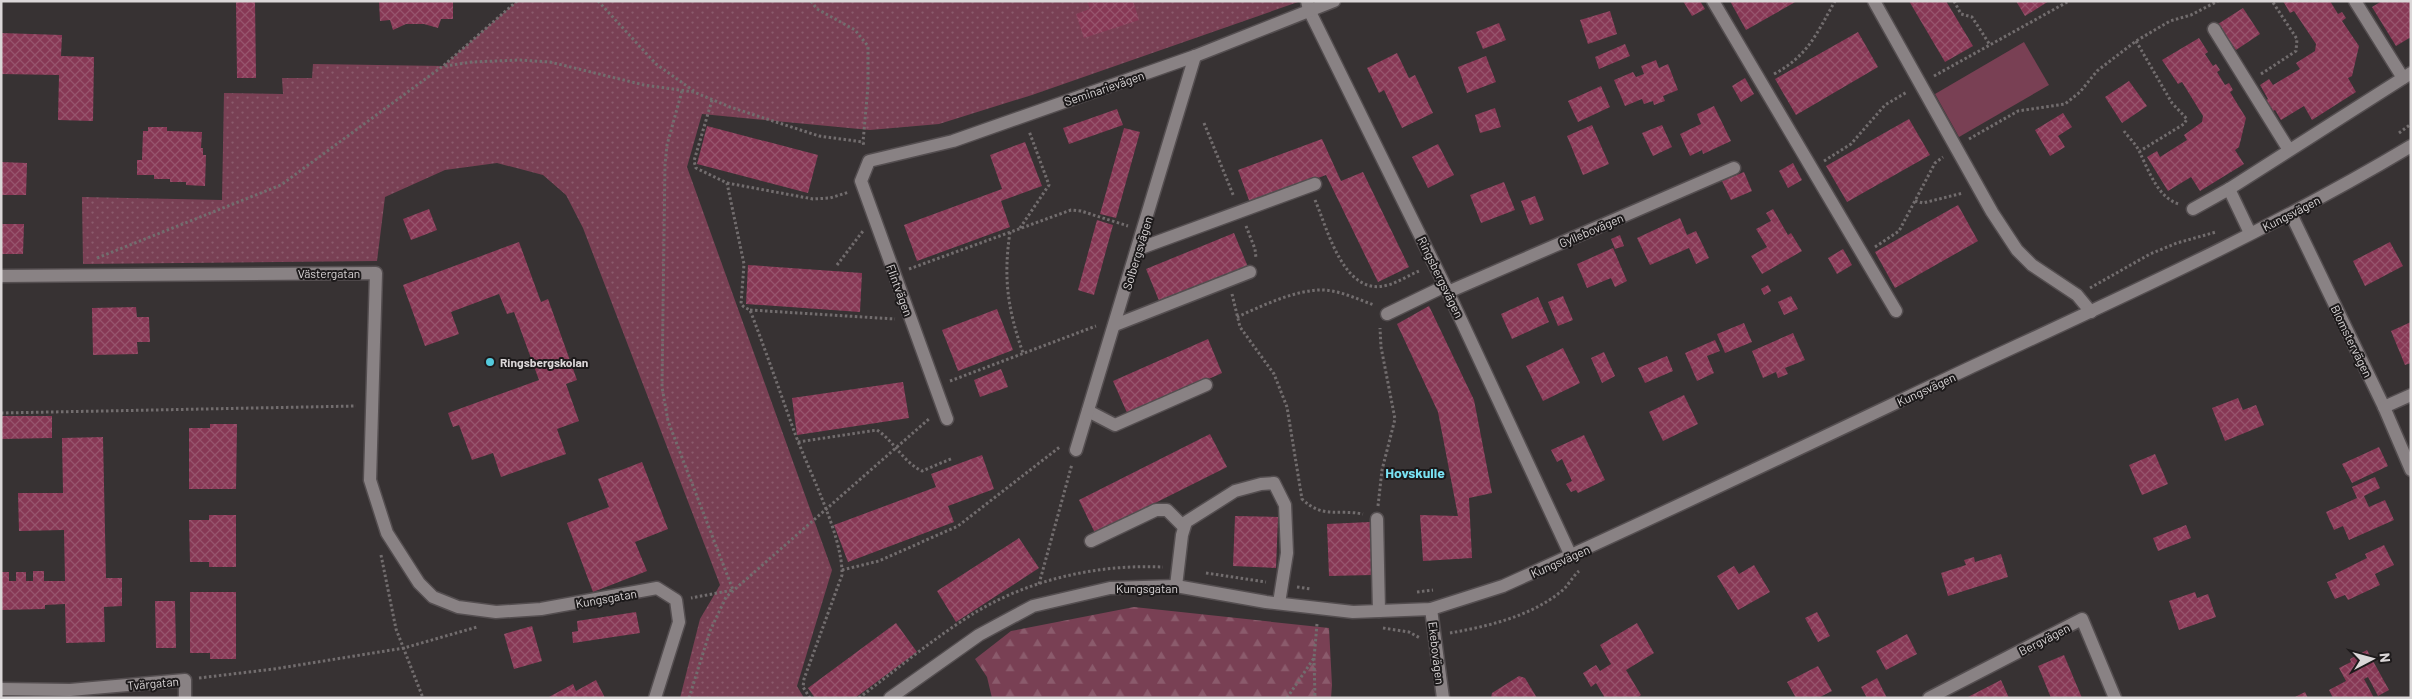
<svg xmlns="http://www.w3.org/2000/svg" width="2412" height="699" viewBox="0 0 2412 699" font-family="Barlow,sans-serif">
<defs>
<pattern id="forest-firs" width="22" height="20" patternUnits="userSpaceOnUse" patternTransform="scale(1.25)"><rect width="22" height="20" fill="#794054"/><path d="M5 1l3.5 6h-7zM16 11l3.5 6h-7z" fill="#8b5b6c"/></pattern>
<pattern id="park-dots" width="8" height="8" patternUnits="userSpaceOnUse" patternTransform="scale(1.25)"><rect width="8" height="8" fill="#794054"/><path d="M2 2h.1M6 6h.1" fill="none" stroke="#8b5b6c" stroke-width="1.8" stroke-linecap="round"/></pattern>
<pattern id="building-cross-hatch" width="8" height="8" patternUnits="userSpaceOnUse" patternTransform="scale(1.25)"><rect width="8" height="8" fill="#873855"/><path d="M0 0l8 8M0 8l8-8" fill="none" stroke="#97546d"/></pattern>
</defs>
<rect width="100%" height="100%" fill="#373233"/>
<path fill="url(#forest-firs)" d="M1134,607l195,21 3,57 -1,13h-339l-5,-21 -12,-18 36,-28z"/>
<path fill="url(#park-dots)" d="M517,1h784l-269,94 -93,29 -69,6 -168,-16 -15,53 145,403 -35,116 7,12h-124l20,-79 20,-34 -137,-357 -17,-33 -23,-20 -46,-12 -52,7 -60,27 -8,64 -294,3 -1,-67 140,3 2,-107 59,1 -1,-16h30l1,-14 130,2z"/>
<path fill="#794054" d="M2024,42l25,43 -90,52 -24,-43z"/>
<g fill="url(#building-cross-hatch)">
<path d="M236,1h19l1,77h-19z"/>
<path d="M379,1h74v18h-12l-3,9 -14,-4h-18l-13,6 -3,-10 -10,1z"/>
<path d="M1087,1h46l6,19 -55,18 -8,-24 14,-5z"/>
<path d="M1683,1h17l5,8 -13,7z"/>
<path d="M1730,1h67l-51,29z"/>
<path d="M1909,1h37l27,45 -28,16z"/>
<path d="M2016,1h33l-24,15z"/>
<path d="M2283,1h47l8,13 4,-2 4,6 -4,3 17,25 -7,30 -4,2 8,14 -44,28 -8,-14 -23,14 -6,-10 -6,3 -7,-11 6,-3 -8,-14 9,-6 4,6 27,-16 -4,-6 19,-12 1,-7 -22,-33 -4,2z"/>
<path d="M2382,1h29v36l-15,9 -24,-39z"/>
<path d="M2243,8l17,26 -24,16 -18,-26z"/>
<path d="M1610,11l7,23 -29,10 -8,-24z"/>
<path d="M1499,23l7,17 -23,9 -7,-17z"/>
<path d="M1858,32l20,35 -82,48 -21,-36z"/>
<path d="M1,33l61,2 -1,21 33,1 -1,64 -35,-1 1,-45 -58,-1z"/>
<path d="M2199,38l9,14 -3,2 8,12 3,-2 4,6 -3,2 8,13 4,-2 4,7 -3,2 16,26 -7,29 -4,3 9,14 -44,27 -9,-14 -23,14 -21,-34 10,-6 3,6 27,-17 -3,-5 18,-13 1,-6 -21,-34 -4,2 -16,-24z"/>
<path d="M1625,44l5,12 -31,13 -4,-12z"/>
<path d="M1397,53l12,25 6,-3 18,38 -31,15 -18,-38 -5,3 -12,-25z"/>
<path d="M1486,56l10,26 -29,11 -9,-26z"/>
<path d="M1656,60l3,8 9,-4 10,26 -15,6 2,5 -11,4 -1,-4 -9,3 -2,-5 -17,7 -11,-26 19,-8 3,5 8,-3 -3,-8z"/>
<path d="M1745,78l9,16 -13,8 -9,-16z"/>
<path d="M2129,81l18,25 -25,17 -17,-26z"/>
<path d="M1601,86l9,21 -32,15 -10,-21z"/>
<path d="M1714,106l17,35 -28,13 -1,-4 -12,6 -10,-22 21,-10 -4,-10z"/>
<path d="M1495,108l6,19 -21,6 -5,-18z"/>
<path d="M1117,109l6,16 -54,19 -6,-16z"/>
<path d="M2063,113l9,14 -14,9 7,11 -15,9 -15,-26z"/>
<path d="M1909,119l21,36 -83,47 -21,-36z"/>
<path d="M1592,125l17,39 -26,11 -16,-39z"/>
<path d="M1662,125l10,22 -19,9 -11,-23z"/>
<path d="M707,126l111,29 -10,38 -111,-29z"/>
<path d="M148,127h19v4l35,1 -1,16h2v7h3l-1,31 -19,-1v-3h-16v-3h-16v-4h-17v-15h5l1,-29h5z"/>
<path d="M1124,128l16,4 -24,86 -16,-4z"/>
<path d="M1322,139l19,42 22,-9 46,95 -31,15 -52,-107 -76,28 -12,-33z"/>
<path d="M1025,142l17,44 -41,15 9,26 -93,34 -13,-36 98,-36 -12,-34z"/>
<path d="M1438,144l16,31 -26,13 -16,-31z"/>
<path d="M1,162l26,1 -1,32h-25z"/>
<path d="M1793,163l9,17 -14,8 -9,-17z"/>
<path d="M1744,172l8,19 -21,9 -9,-19z"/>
<path d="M1504,182l11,28 -34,13 -11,-28z"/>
<path d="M1535,196l9,24 -14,5 -9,-24z"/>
<path d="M1958,205l20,36 -83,47 -20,-36z"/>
<path d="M429,209l8,21 -26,10 -8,-21z"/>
<path d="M1773,209l15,26 3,-2 11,18 -40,23 -11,-18 16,-9 -11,-18 15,-8 -5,-8z"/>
<path d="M1680,218l7,17 9,-4 13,27 -13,6 -7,-16 -39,17 -13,-27z"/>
<path d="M1097,220l16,5 -19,70 -16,-5z"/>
<path d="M1,224h23l-1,30h-22z"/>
<path d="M1234,233l14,34 -88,36 -14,-34z"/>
<path d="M1620,235l4,11 -9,3 -4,-10z"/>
<path d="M519,242l22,60 7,-3 29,81 -11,4 13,37 -22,8 9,25 -65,23 -8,-24 -21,7 -13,-35 -6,2 -5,-14 91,-33 -25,-68 -7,2 -8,-20 -48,18 8,22 -34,12 -22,-61z"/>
<path d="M2390,242l13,24 -38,20 -12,-25z"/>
<path d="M1613,248l14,33 -12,6 -4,-9 -24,10 -10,-24z"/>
<path d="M1843,249l9,16 -15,9 -9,-16z"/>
<path d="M748,265l114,8 -2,39 -114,-8z"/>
<path d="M1768,285l3,6 -7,4 -3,-6z"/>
<path d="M1563,296l10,24 -15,6 -10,-24z"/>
<path d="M1791,296l7,13 -14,6 -6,-13z"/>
<path d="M1538,297l11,25 -37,17 -11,-25z"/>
<path d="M1429,306l45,94 18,93 -23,5 3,60 -49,3 -3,-46 38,1 -20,-104 -41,-88z"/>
<path d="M136,307l1,10h12l1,25h-13l1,12 -45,1 -1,-47z"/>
<path d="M997,309l16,41 -55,21 -16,-41z"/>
<path d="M2411,322v41l-6,2 -14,-34z"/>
<path d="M1744,323l8,19 -27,11 -8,-19z"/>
<path d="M1793,333l12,27 -20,8 3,6 -10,4 -2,-6 -13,6 -11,-27z"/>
<path d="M1208,339l14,34 -94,42 -15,-34z"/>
<path d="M1715,340l5,11 -13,5 7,17 -17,8 -12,-28z"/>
<path d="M1563,348l17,35 -37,18 -17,-35z"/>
<path d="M1604,352l11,24 -13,7 -11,-25z"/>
<path d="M1667,356l6,15 -28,12 -7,-15z"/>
<path d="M1001,369l7,18 -28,10 -6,-17z"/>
<path d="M903,382l6,36 -112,17 -5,-37z"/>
<path d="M1684,395l14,29 -35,17 -14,-29z"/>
<path d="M2238,398l5,12 13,-5 8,20 -39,16 -13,-33z"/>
<path d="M1,416h51v22l-51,1z"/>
<path d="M210,424h27l-1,65h-47v-61h21z"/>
<path d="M1210,434l17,33 -132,66 -16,-33z"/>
<path d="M1584,435l21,45 -27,13 -2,-3 -5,2 -5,-8 6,-3 -10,-22 -5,3 -6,-12z"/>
<path d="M103,437l3,141h16v28l-18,1 1,35 -39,1 -1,-39 -20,1v4l-44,1v-38h8v9h7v-9h10v9h7v-10h11v10h21l-1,-51 -45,1 -1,-38h45l-1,-55z"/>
<path d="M2379,447l9,19 -36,17 -10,-19z"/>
<path d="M2155,454l13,30 -26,11 -13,-30z"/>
<path d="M982,455l12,34 -46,17 6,16 -106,40 -14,-37 102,-38 -5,-13z"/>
<path d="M642,462l26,67 -33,13 12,29 -54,21 -26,-69 42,-16 -11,-28z"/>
<path d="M2375,477l5,11 -16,8 5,11 16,-7 9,20 -45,20 -6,-14 -9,4 -8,-18 31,-14 -5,-11z"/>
<path d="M209,515h27v52h-27v-5h-19l-1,-42h20z"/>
<path d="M1235,516l43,1 -2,51 -43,-2z"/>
<path d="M1370,522l2,53 -43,1 -2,-52z"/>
<path d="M2186,525l5,13 -33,13 -5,-13z"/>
<path d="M1019,538l20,30 -83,54 -19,-31z"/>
<path d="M2384,545l10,20 -19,9 5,11 -32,15 -3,-5 -10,4 -8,-17 10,-4 -2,-4 32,-16 -2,-4z"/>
<path d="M2001,554l7,23 -60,19 -7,-23 25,-8 -2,-5 10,-3 1,5z"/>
<path d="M1754,565l16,27 -32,18 -21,-34 17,-10 5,8z"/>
<path d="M190,592h46v67h-26v-6h-20z"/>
<path d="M2195,592l2,6 11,-4 8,23 -37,13 -10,-29z"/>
<path d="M155,601h20l1,47h-20z"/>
<path d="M636,612l4,21 -67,10 -1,-11 6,-1 -1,-10z"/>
<path d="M1817,612l13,24 -12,6 -13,-24z"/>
<path d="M896,623l21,29 -62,46h-40l-7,-10z"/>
<path d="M1637,623l17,30 -28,17 15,25 -4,3h-32l-9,-15 -5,4 -8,-14 13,-8 4,6 11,-7 -11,-19z"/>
<path d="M532,626l10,35 -28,8 -10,-35z"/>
<path d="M1907,634l10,20 -31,16 -10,-19z"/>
<path d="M2367,650l22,40 -11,6 -10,-19 -4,2 10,19h-41l-4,-8 17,-9 -7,-13 12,-6 -1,-3z"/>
<path d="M2064,655l18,43h-31l-13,-32z"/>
<path d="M1818,666l14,25 -14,7h-22l-9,-16z"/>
<path d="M1519,676l6,2 12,20h-46l1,-5z"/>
<path d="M1877,678l10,20h-20l-6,-11z"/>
<path d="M596,680l9,18h-58l26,-14 3,7z"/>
<path d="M2001,680l8,18h-43z"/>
<path d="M2305,692l3,6h-15z"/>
</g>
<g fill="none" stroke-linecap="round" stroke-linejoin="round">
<g stroke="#544e50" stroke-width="15">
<g id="minor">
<path d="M1307,1l2,9 139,282 123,264"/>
<path d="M1713,1l183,310"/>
<path d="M1874,1l118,211 25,38 15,15 45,30 14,17"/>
<path d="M2355,1l48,77"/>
<path d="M2214,29l75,121"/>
<path d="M2229,189l21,44"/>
<path d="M2193,209l36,-20 182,-116"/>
<path d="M2291,214l93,193 27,63"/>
<path d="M1138,249l177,-65"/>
<path d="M1,276l375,-3 -6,207 17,53 32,50 14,14 25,10 38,5 45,-3 116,-21 19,12 3,22 -24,76"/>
<path d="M1448,292l286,-124"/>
<path d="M1387,314l58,-28"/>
<path d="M1115,325l135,-53"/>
<path d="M2384,407l27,-12"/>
<path d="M1088,411l27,14 91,-40"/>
<path d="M947,419l-86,-238 8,-20 84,-20 242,-85 139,-55"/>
<path d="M1076,450l119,-394"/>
<path d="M1377,519l2,92"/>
<path d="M1091,541l65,-31h11l17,17"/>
<path d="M1176,586l6,-51 4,-13 49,-31 26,-7 13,-1 11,22 2,48 -8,50"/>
<path d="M1431,609l12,89"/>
<path d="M1,689l69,1 115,-10v18"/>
<path d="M890,698l89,-63 54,-29 77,-18 66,-2 90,16 87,10 78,-3 72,-23c156,-70 310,-144 464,-217 150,-70 302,-138 444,-223"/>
<path d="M1929,698l153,-79 33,79"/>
</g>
</g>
<g stroke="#726d6e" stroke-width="3" stroke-dasharray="2.5 2.5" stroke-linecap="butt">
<path d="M598,1l58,63 38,27"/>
<path d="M811,1l6,8 38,21 13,16v40l-5,56"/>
<path d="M1954,1l7,13 11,3 18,28"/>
<path d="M2136,41l36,62 15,16 -3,5 -44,27"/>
<path d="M445,66l27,-4 48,-2 30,2 94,23 50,7 36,15 89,29 44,6 1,4"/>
<path d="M1774,74c34,-18 43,-41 61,-73"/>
<path d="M2261,74l35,-23 1,-12 -25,-38"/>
<path d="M1934,76l135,-75"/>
<path d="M682,91l-15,54 -2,19 -3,223 6,34 65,169 -42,8"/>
<path d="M712,100l-18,61 2,7 31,15 17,81 -3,40 3,3 6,3c15,39 29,79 43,118 14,40 50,107 49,147l-38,104 -1,8 7,11"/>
<path d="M1204,123l30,74"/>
<path d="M2124,131c5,7 13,14 16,22 9,18 18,45 39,51"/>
<path d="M2399,133l12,-9"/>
<path d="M1969,139l49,-28 47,-7 15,-12 17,-21 39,-30 34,-20 21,-6 27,-14"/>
<path d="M1824,161l27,-17 34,-39 22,-13"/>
<path d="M727,183l86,16 17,-1 19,-6"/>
<path d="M1315,200c13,30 29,98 73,85 11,-3 21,-10 31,-14"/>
<path d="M1915,201l8,2 40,-10"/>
<path d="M1246,226l9,23 1,9"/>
<path d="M1020,228l29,-43 -20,-54"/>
<path d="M1010,232c-7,47 -2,78 13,121"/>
<path d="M1875,247l24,-16 36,-68 8,-6"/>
<path d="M97,258l184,-73 162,-119 74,-65"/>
<path d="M837,265l26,-34"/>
<path d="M909,269l162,-59 10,1 47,15"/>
<path d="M2090,288l60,-34 27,-11 39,-11"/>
<path d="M1232,294l8,33 34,47 13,33 15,92c21,20 36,10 61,15"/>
<path d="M750,310l145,9"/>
<path d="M1237,317c25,-11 53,-25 81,-27 19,-1 39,9 56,15"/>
<path d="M950,381l146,-55"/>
<path d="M1,413l355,-7"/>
<path d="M798,442l79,-12c18,12 26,32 45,41l31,-13"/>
<path d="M1378,506l4,-36 13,-51 -14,-72 -1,-19"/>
<path d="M381,555l15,74 27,69"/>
<path d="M842,570l37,-9 79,-35 103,-80"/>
<path d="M1206,573l60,9"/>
<path d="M1039,584l33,-120"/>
<path d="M1297,587l14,2"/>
<path d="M1417,592l16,-2"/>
<path d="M1383,628l26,4 11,6"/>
<path d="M1450,633c39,-7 83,-17 114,-44 5,-5 9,-13 15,-18"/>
<path d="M1314,658l1,40"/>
<path d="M199,678l75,-9 130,-21 73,-21"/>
<path d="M689,698l21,-67 16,-34 204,-179"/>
<path d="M859,698c38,-29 76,-61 117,-86 55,-33 123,-48 187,-45"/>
<path d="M1287,698l27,-40 3,-34"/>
</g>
<use href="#minor" stroke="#898284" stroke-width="12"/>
</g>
<circle fill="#54cadd" stroke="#1d1a1b" stroke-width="2" cx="490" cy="362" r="5"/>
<g text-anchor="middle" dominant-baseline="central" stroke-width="4" stroke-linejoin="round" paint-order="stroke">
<g font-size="12" fill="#dbd7d8" stroke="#1d1a1b">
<text transform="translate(1104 88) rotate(-19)">Seminarievägen</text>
<text transform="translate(2291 213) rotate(-27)">Kungsvägen</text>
<text transform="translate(1591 230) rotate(-23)">Gyllebovägen</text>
<text transform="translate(1137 253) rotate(-73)">Solbergsvägen</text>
<text x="329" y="273">Västergatan</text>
<text transform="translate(1441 277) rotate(64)">Ringsbergsvägen</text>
<text transform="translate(900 290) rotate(70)">Flintvägen</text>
<text transform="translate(2352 341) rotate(64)">Blomstervägen</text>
<text transform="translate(1926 389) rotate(-25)">Kungsvägen</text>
<text transform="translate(1560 561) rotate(-24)">Kungsvägen</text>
<text x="1147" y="588">Kungsgatan</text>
<text transform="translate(606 598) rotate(-10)">Kungsgatan</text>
<text transform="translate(2044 639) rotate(-27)">Bergvägen</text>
<text transform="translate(1437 653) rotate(83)">Ekebovägen</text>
<text transform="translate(153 683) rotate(-5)">Tvärgatan</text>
</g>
<g font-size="12" font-weight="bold" fill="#dbd7d8" stroke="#1d1a1b" text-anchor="start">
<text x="500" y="362">Ringsbergskolan</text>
</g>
<g font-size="14" font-weight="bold" fill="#79e2f3" stroke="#1d1a1b">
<text x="1415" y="472">Hovskulle</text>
</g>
</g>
<rect width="2412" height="699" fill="none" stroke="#dbd7d8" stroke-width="5"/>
<g transform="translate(2372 659) rotate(84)" stroke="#1d1a1b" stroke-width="4" paint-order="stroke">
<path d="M0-4L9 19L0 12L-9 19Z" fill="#dbd7d8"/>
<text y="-8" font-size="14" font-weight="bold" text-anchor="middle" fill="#dbd7d8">N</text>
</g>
</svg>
